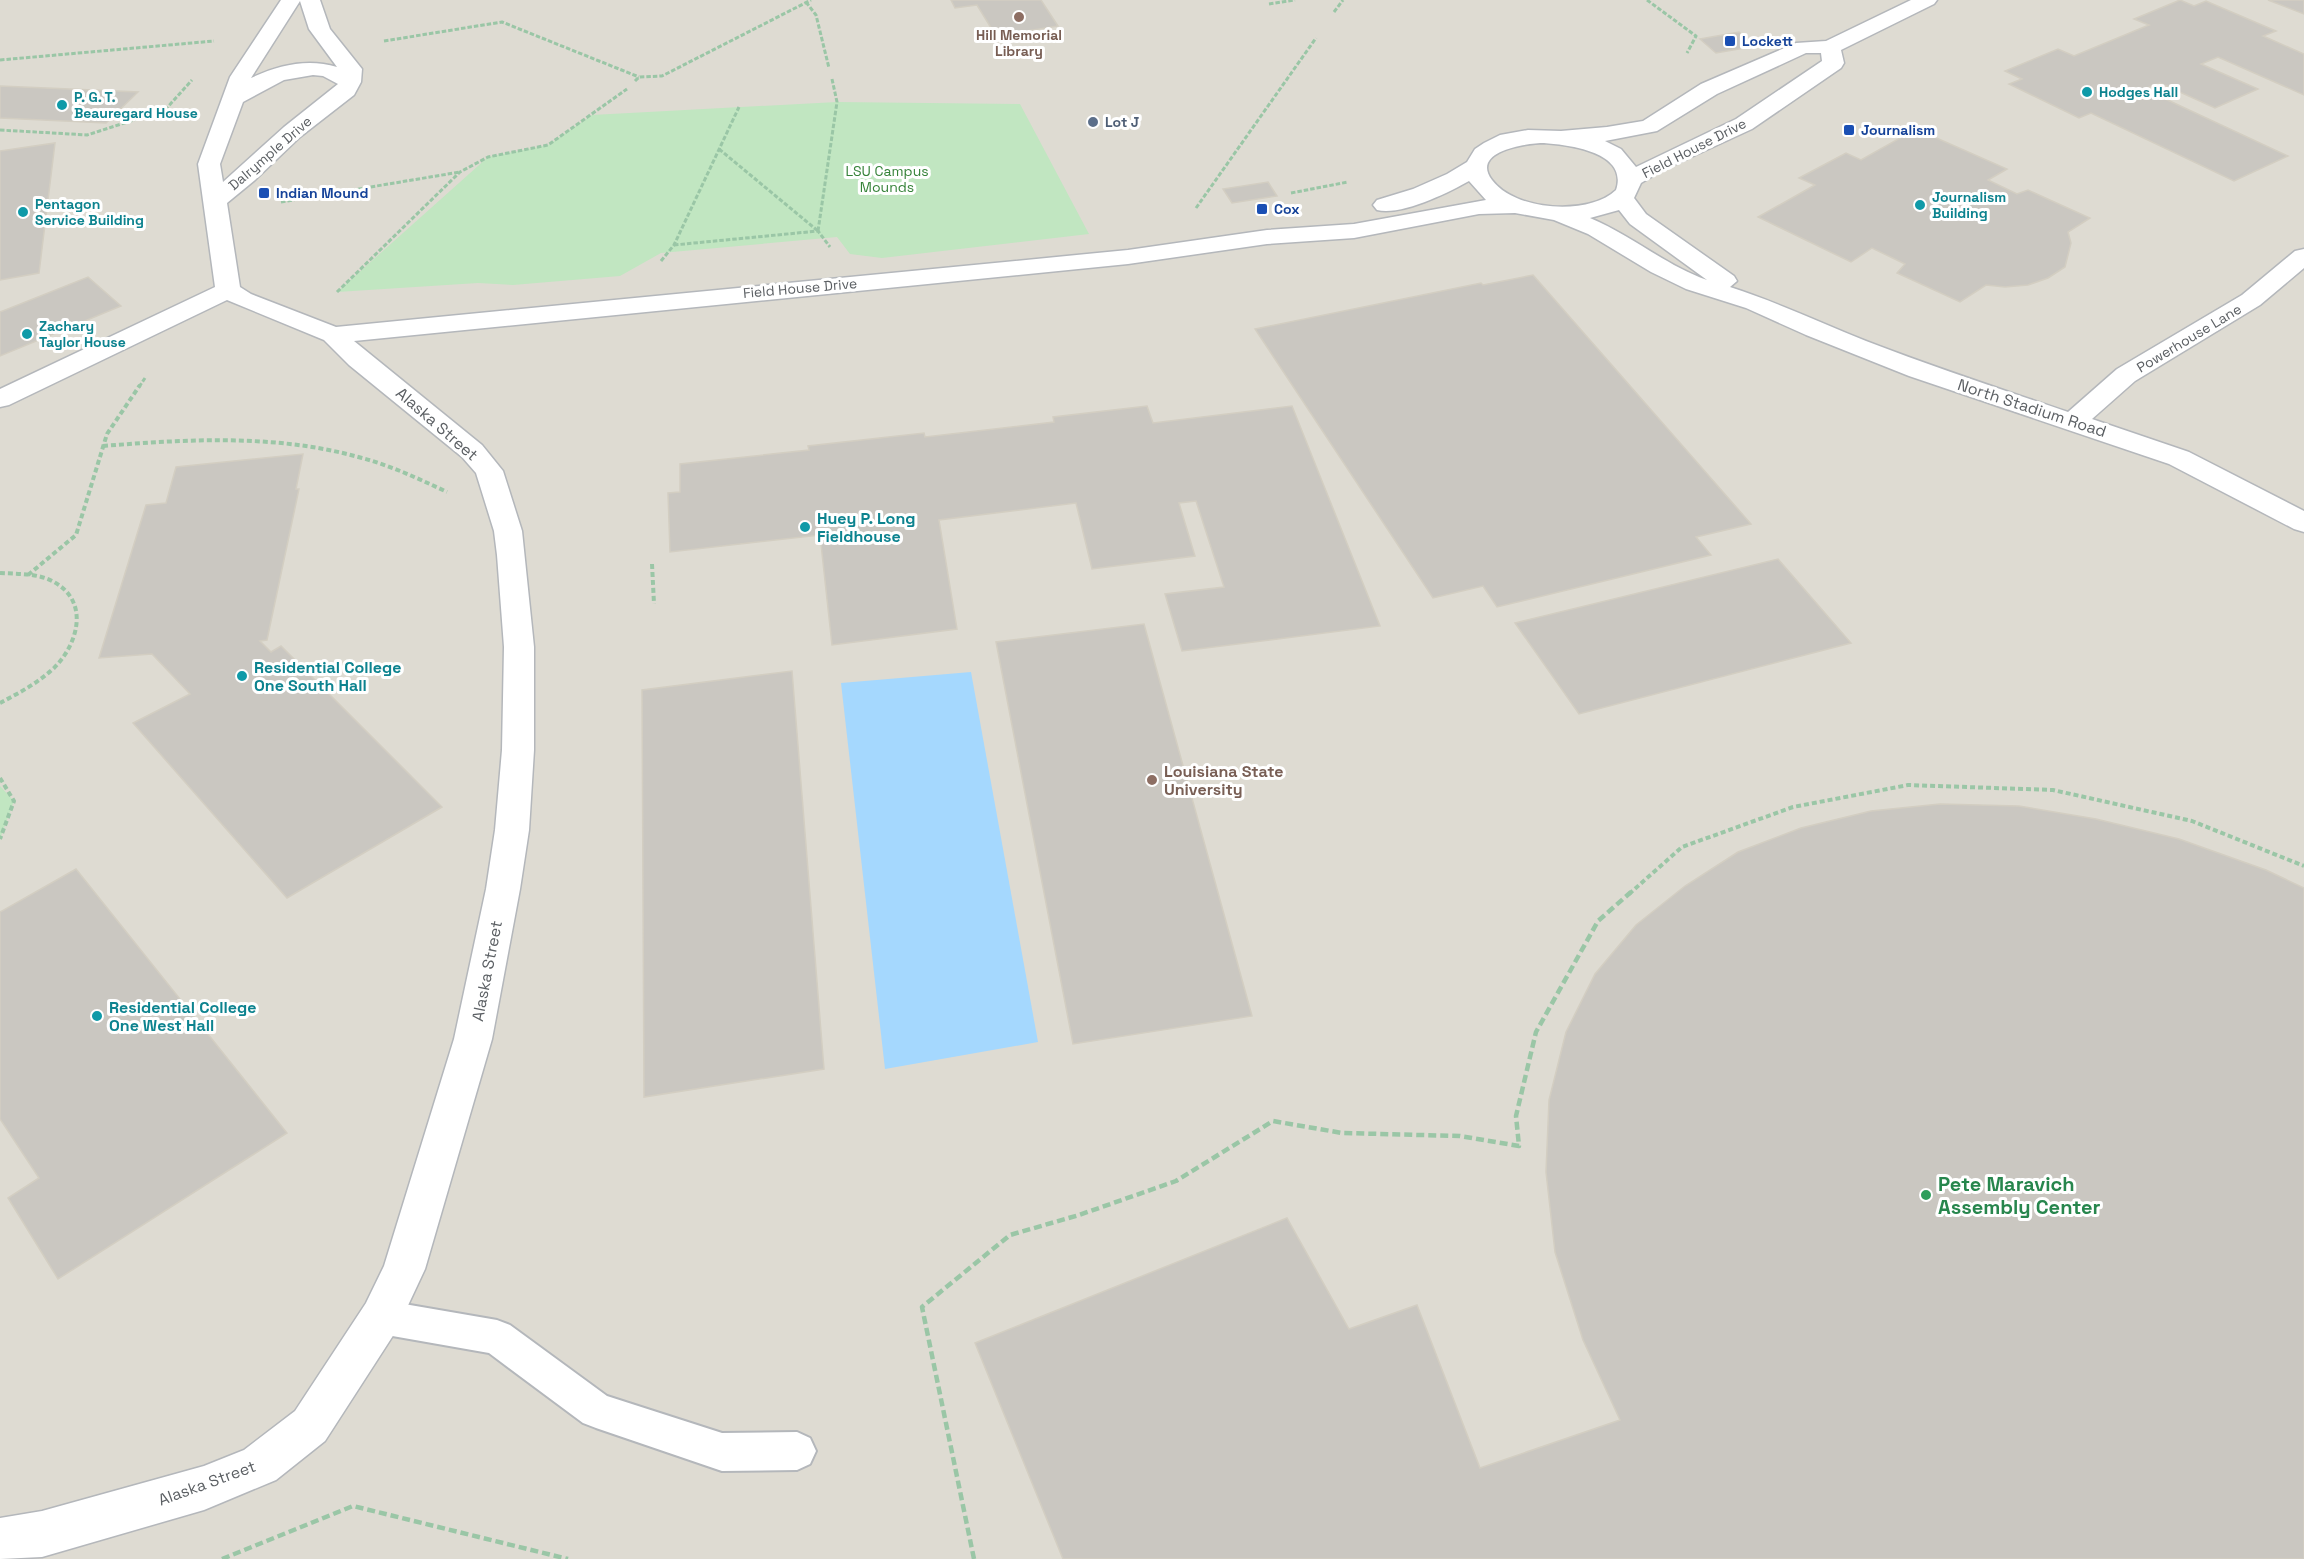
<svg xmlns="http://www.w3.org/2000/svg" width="2304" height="1559" viewBox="0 0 2304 1559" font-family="'Space Grotesk',sans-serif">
<rect width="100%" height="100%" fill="#eeece4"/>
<rect fill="#dedbd2" x="0" y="0" width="2304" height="1559"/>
<g fill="#c1e6c1">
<path d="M837,102l183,2 69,130 -207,24 -32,-4 -13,-17 -176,16 -41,23 -107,9 -35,-2 -141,9 151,-135 60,-12 44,-30z"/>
<path d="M0,786l14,15 -14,38z"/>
</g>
<path fill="#a5d8fe" d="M971,672l67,370 -153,27 -44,-386z"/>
<g fill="#cac7c1" stroke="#d3cec2" stroke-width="1.5">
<path d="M951,0h90l17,26 -62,10 -19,-31 -22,3z"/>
<path d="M2180,0l14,6 12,-5 70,30 -13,5 41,18v41l-86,-38 -17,7 57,25 -43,19 -55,-25 -16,6 144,67 -54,25 -143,-68 -12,5 -70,-34 13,-5 -17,-8 53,-22 16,7 75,-31 -15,-6z"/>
<path d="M2268,0h36v14z"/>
<path d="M1739,32l17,14 -40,7 -16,-14z"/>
<path d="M0,86l138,6 -32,31 -106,-5z"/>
<path d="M1916,129l91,40 -19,11 29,14 11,-4 62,28 -22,14 3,11 -6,24 -17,11 -20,7 -23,2 -19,-2 -26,17 -63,-29 8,-9 -33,-16 -21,14 -93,-45 57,-32 -16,-7 47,-25 15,7z"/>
<path d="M55,143l-16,130 -39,7v-129z"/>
<path d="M1268,182l9,14 -45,7 -9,-14z"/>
<path d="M1533,275l218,249 -55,13 15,18 -214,52 -14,-21 -50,12 -178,-269 226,-46 2,2z"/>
<path d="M88,277l33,29 -121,50v-44z"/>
<path d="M1147,406l6,17 139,-17 88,220 -198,25 -17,-57 59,-7 -28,-86 -17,2 16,53 -103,13 -16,-66 -137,17 18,109 -125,16 -12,-110 -150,17 -2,-59 12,-1v-28l129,-14 -1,-4 116,-13 1,4 129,-15 -1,-5z"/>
<path d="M303,454l-7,35h3l-32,151 -7,1 11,11 10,-6 161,161 -155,91 -154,-175 57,-29 -38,-40 -53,4 47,-153 20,-2 10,-36z"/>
<path d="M1778,559l73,84 -272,71 -64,-91z"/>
<path d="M1144,624l108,392 -179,28 -77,-402z"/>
<path d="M792,671l32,398 -180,28 -2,-407z"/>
<path d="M1940,804l79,2 77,13 83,20 87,31 38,18v671h-1241l-88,-216 312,-125 62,111 68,-24 63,163 140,-48 -37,-80 -28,-88 -9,-80 3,-72 17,-68 29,-58 41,-49 49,-39 53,-34 63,-24 70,-17z"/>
<path d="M76,869l211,264 -229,146 -50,-81 31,-20 -39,-59v-207z"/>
</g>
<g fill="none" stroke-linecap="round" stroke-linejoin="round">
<g stroke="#b4b7bb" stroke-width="4">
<path id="lane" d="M381,1300l116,20 13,5 97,71 115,37 75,-1 13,6 6,13 -6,13 -13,6 -75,1 -126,-43 -13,-5 -94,-70 -108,-19 -13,-5 -5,-12 5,-12z"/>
</g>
<g stroke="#b4b7bb" stroke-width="3">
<path id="street" d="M281,0h39l10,29 32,40 -1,13 -7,13 -54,42 -45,43 -28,23 13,84 11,7 85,33 792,-77 139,-20 87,-6 132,-24 -17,-19c-21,12 -68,35 -92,29l-4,-5 4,-5 36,-11 34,-15 20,-12 8,-13 9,-6 16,-8 28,-5 33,1 46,-4 36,-6 58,-37 95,-41 30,-2 85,-41h26l-3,4 -93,46 3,13 -3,5 -89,61 -89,41 -22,13 -7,15 12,16 88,62 3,5 -7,6c47,15 91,36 136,54 67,26 135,48 202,71l49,-43 125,-74 53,-44 9,-2v19l-44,37 -125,76 -43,38 97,33 115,59v21l-10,-3 -125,-65 -260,-88 -103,-41 -60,-27 -60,-19 -35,-17 -63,-38 -34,-14 -39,-7 -36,1 -125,24 -87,6 -139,20 -774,77 128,104 21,26 19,60 12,116v103l-5,80 -9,59 -28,150 -67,230 -29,62 -71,110 -49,39 -72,30 -162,47 -42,2v-41l42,-7 162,-45 40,-16 51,-39 71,-108 18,-37 70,-227 32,-150 9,-59 7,-80 2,-103 -7,-92 -3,-24 -18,-58 -14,-16 -113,-92 -25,-25 -97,-40 -218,105 -9,2v-18l215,-102 -17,-123 32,-87zM300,1l9,28 28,38c-29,-9 -59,-2 -86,11zM1806,53h15l1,8 -86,58 -100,48 -15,-18 -16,-8 52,-10 60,-37zM313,75l10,1 15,8 -54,43 -61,55 -3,-18 23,-62 41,-22zM1544,143c25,2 85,9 72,47 -27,26 -101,21 -124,-10 -22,-29 35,-37 52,-37zM1619,210l11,14 77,56c-42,-15 -76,-45 -117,-62z"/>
</g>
<g stroke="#9ac6a6" stroke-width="3" stroke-dasharray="4.5 2" stroke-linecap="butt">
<path d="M1647,0l49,36 -9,17"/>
<path d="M806,2l10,13 13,53"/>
<path d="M1269,4l26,-4"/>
<path d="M1334,12l9,-12"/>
<path d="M384,41l118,-19 137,55"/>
<path d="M0,60l214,-19"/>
<path d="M635,81l4,-4 23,-1 149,-76"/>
<path d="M0,130l87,5 78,-25 27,-30"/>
<path d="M719,149l99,82"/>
<path d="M1291,193l57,-11"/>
<path d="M281,202l179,-30"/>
<path d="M1196,208l120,-170"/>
<path d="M818,231l19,-129 -5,-23"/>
<path d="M674,245l144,-14 12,16"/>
<path d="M661,261l13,-16 65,-138"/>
<path d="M337,292l123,-120 28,-15 60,-12 79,-56"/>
<path d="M139,387l6,-9"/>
</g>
<g stroke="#9ac6a6" stroke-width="4" stroke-dasharray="5 3" stroke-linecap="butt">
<path d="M103,446c87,-7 175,-12 259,12 30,8 57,21 85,34"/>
<path d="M652,564l2,40"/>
<path d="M0,573c18,1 38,0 54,9 36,20 24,62 0,86 -16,15 -35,25 -54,35"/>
<path d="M28,575l48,-40 31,-101 33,-49"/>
<path d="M0,778l14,23 -14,38"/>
<path d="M1629,894l53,-47 111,-40 115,-22 145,5 139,31 112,45"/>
</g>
<g stroke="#9ac6a6" stroke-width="4.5" stroke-dasharray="8 4" stroke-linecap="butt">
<path d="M222,1559l131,-53 215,53"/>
<path d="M974,1559l-52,-252 88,-72 69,-20 97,-34 97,-60 69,12 118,3 59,10 -3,-30 20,-84 62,-111 33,-29"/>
</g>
<use href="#lane" fill="#fff" fill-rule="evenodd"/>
<use href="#street" fill="#fff" fill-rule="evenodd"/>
</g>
<g fill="#8d6e63" stroke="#fff" stroke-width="2">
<circle cx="1019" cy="17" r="6"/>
<circle cx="1152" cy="780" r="6"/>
</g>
<g fill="#1a4fb4" stroke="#fff" stroke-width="2">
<rect x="1724" y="35" width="12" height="12" rx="3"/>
<rect x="1843" y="124" width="12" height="12" rx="3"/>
<rect x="258" y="187" width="12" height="12" rx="3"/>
<rect x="1256" y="203" width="12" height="12" rx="3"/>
</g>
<g fill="#0f9aa8" stroke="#fff" stroke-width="2">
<circle cx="2087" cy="92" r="6"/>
<circle cx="62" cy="105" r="6"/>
<circle cx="1920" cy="205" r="6"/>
<circle cx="23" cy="212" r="6"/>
<circle cx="27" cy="334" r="6"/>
<circle cx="805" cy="527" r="6"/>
<circle cx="242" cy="676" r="6"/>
<circle cx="97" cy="1016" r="6"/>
</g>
<circle fill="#5c6f8a" stroke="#fff" stroke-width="2" cx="1093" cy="122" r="6"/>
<circle fill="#2e9e5b" stroke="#fff" stroke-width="2" cx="1926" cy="1195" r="6"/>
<g text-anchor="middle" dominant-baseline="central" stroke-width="6" stroke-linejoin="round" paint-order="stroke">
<g font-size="14" font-weight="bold" fill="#785e54" stroke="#fff">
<text x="1019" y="35">Hill Memorial<tspan x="1019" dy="16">Library</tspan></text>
</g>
<g font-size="14" font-weight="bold" fill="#164399" stroke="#fff" text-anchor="start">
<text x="1742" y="41">Lockett</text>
<text x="1861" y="130">Journalism</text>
<text x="276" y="193">Indian Mound</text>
<text x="1274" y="209">Cox</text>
</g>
<g font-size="14" font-weight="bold" fill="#0d838f" stroke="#fff" text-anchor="start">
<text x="2099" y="92">Hodges Hall</text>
<text x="74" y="97">P. G. T.<tspan x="74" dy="16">Beauregard House</tspan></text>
<text x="1932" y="197">Journalism<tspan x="1932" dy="16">Building</tspan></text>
<text x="35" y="204">Pentagon<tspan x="35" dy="16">Service Building</tspan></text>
<text x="39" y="326">Zachary<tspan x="39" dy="16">Taylor House</tspan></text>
</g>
<g font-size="14" font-weight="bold" fill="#4e5e75" stroke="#fff" text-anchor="start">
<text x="1105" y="122">Lot J</text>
</g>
<g font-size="14" fill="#5c6064" stroke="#fff">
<text transform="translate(1694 148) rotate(-27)">Field House Drive</text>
<text transform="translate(270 153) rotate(-41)">Dalrymple Drive</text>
<text transform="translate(800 288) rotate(-5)">Field House Drive</text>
<text transform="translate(2189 338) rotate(-31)">Powerhouse Lane</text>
</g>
<g font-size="14" fill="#358238" stroke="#fff">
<text x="887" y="171">LSU Campus<tspan x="887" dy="16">Mounds</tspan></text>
</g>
<g font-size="16" fill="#5c6064" stroke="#fff">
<text transform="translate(2032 408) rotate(18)">North Stadium Road</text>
<text transform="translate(437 424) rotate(41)">Alaska Street</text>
<text transform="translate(487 971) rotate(-79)">Alaska Street</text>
<text transform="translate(207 1483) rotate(-20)">Alaska Street</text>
</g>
<g font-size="16" font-weight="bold" fill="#0d838f" stroke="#fff" text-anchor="start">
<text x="817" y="518">Huey P. Long<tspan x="817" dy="18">Fieldhouse</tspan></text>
<text x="254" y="667">Residential College<tspan x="254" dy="18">One South Hall</tspan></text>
<text x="109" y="1007">Residential College<tspan x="109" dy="18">One West Hall</tspan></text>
</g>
<g font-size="16" font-weight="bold" fill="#785e54" stroke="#fff" text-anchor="start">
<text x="1164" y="771">Louisiana State<tspan x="1164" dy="18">University</tspan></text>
</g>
<g font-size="20" font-weight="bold" fill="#27864d" stroke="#fff" text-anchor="start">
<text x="1938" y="1184">Pete Maravich<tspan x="1938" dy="23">Assembly Center</tspan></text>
</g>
</g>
</svg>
